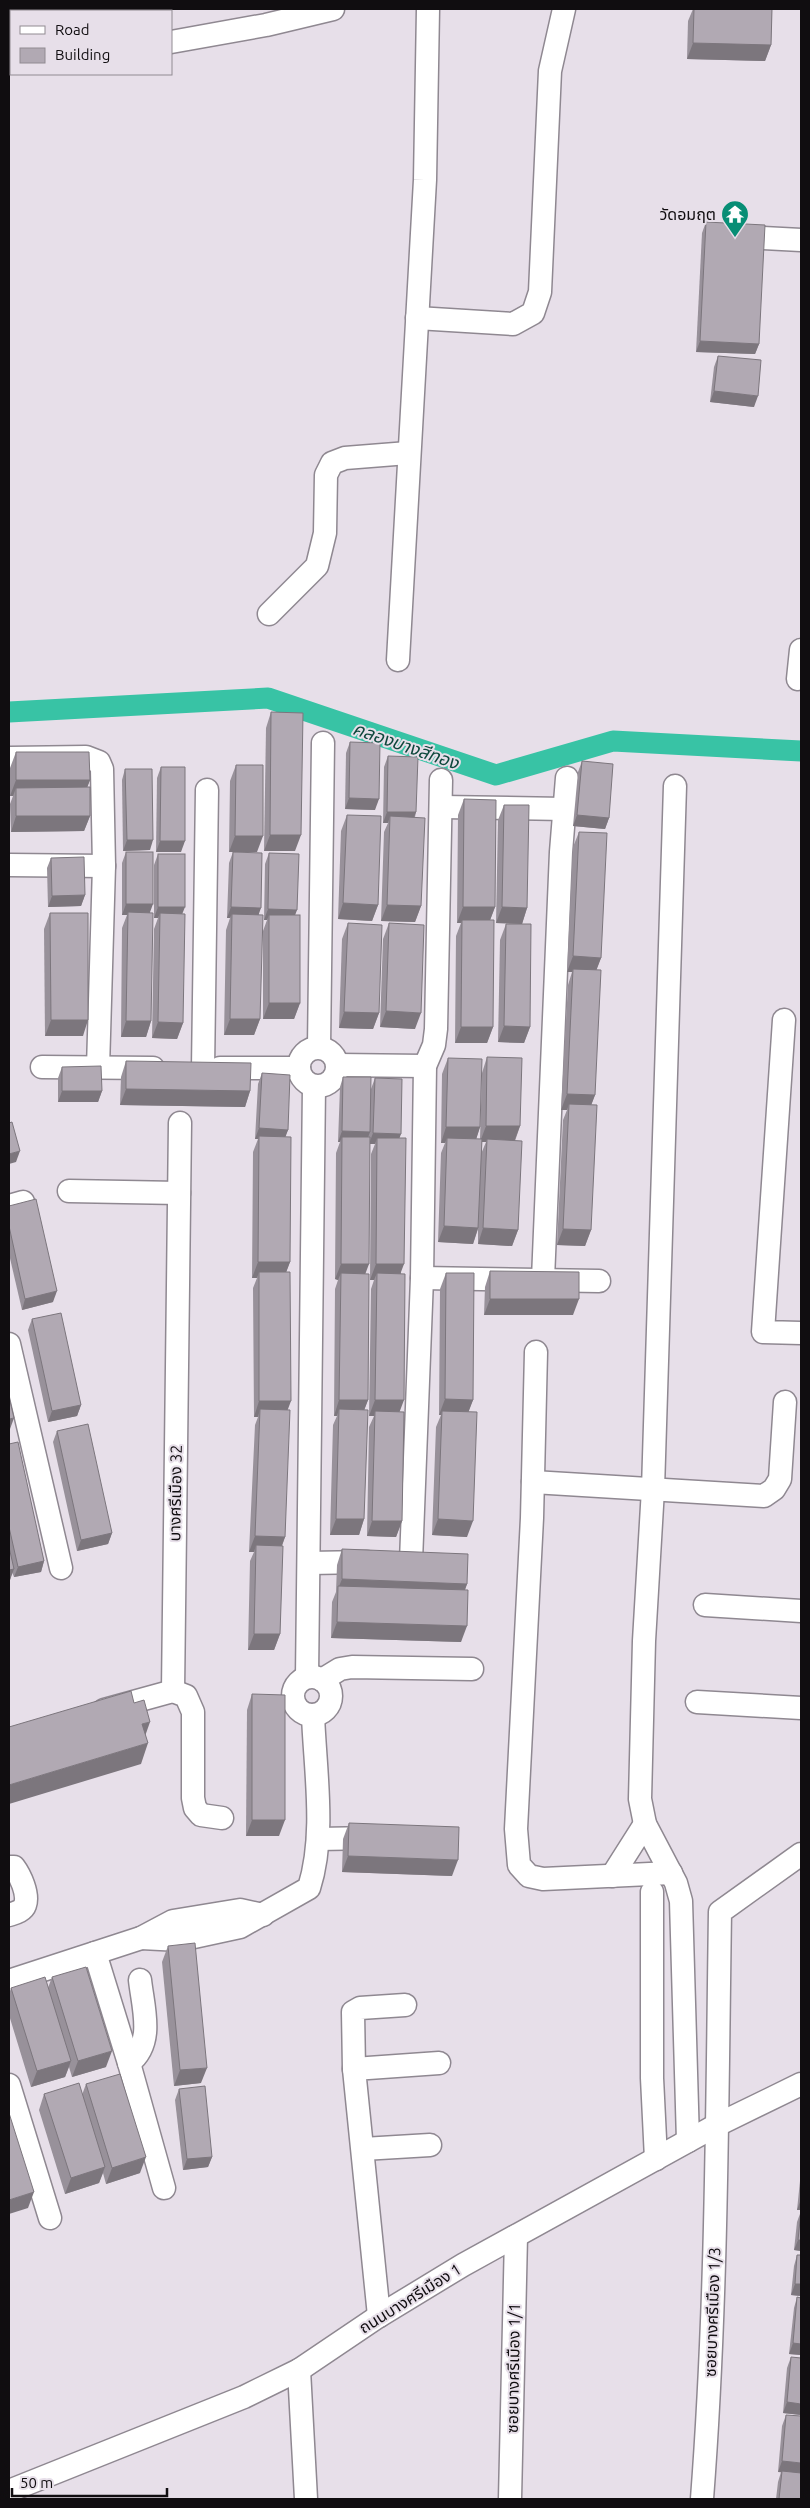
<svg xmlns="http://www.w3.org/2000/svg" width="810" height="2508" viewBox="0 0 810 2508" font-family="Ubuntu,'Noto Sans Thai',sans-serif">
<rect width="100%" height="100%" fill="#e7dfe9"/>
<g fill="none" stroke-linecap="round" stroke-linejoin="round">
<path stroke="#38c3a5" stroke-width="21" d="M9,712l259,-14 228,77 117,-34 188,10"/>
<g stroke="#8f8891" stroke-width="25">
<g id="minor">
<path d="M33,9l1,2"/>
<path d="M171,42l95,-17 67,-16"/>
<path d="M763,238l38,2"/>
<path d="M417,318l96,6 20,-11 7,-21 10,-221 14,-62"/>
<path d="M269,614l48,-48 8,-33 1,-58 6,-12 13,-5 63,-5"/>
<path d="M398,660l27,-480 3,-171"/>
<path d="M798,679l3,-29"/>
<path d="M10,758l76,-1 13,5 3,7 2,97 -6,202"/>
<path d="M675,786l-22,703 -9,152 -4,158 5,25 31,59 5,18 7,240"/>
<path d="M442,807l122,2"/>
<path d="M9,865l95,1"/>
<path d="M784,1020l-21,312 38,1"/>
<path d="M319,1047l4,-304"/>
<circle cx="318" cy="1067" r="19"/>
<path d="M337,1065l88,1"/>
<path d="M42,1067l111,1"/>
<path d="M220,1068h79"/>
<path d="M203,1069l4,-279"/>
<path d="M69,1191l110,2"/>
<path d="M9,1206l14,-4"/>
<path d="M422,1278l177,3"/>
<path d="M543,1279l18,-427 6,-74"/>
<path d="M9,1344l52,224"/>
<path d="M536,1352l-4,166 -16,311 3,36 10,11 14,3 128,-6"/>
<path d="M533,1482l231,14 10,-7 6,-10 5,-77"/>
<path d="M411,1561l11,-283 3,-212 9,-21 2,-16 5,-249"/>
<path d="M309,1563l58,-1"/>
<path d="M705,1605l96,6"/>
<circle cx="312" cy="1696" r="19"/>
<path d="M307,1677l7,-591"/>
<path d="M322,1680l18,-11 12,-2 120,2"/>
<path d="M173,1691l13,5 7,16v86l2,10 6,7 21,3"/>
<path d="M697,1702l104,6"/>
<path d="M104,1710l69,-19 7,-568"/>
<path d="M318,1839l56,-1"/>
<path d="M9,1867h5c6,8 15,27 11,38 -2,6 -10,8 -16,10"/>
<path d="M612,1876l33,-52"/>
<path d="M652,1892v186l4,81"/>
<path d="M141,1938l39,2 60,-13 69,-39c17,-53 6,-118 4,-173"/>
<path d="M95,1953l34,110 35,125"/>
<path d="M9,1981l132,-43 32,-17 67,-11 23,5"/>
<path d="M129,2063c26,-20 14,-55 11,-83"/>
<path d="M354,2069l-1,-57 7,-4 45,-3"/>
<path d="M9,2085l41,133"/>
<path d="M363,2149l67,-4"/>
<path d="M379,2316l-25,-247 85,-6"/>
<path d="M299,2370l7,129"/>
<path d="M9,2491l235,-94 55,-27 80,-54 84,-51 254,-140 84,-41"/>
<path d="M510,2499l6,-263"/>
<path d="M702,2499c15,-195 15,-391 18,-587l81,-58"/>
</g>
</g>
<use href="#minor" stroke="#fff" stroke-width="22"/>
</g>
<g fill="#98919a" fill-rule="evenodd">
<path d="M693,9h79l-1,36 -6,16 -78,-2 1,-38z"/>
<path d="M706,222l53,122 -4,10 -59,-2 6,-119z"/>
<path d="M718,356l36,51 -44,-5 4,-35z"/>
<path d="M271,712l24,139h-31l2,-123z"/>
<path d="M350,742l25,68 -30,-1 1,-56z"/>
<path d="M16,752l74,28 -3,7 3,29 -6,15 -73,1 -1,-28 3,-8h-3v-28z"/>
<path d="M388,756l28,56 -1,5 6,89 -6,16 -34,-1 3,-89 4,-9h-5l1,-56z"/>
<path d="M582,761l27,57 -4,11 -32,-3 5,-54z"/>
<path d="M236,765l21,87h-21l23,63 1,104 -6,16h-30l2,-105 4,-12h-3l2,-55 4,-11h-4l1,-71z"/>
<path d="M161,767l20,85h-25l1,-74z"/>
<path d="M125,769l25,81 -27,1 -1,-71z"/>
<path d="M464,799l31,108 -5,13 3,107 -6,16h-32l1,-107 5,-13h-4l1,-108z"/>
<path d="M504,805l23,103 -5,16 -26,-1 2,-103z"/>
<path d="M347,815l31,90 -6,16 -34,-2 3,-88z"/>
<path d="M579,832l22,126 -5,12 -1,125 -4,10v125l-6,16 -28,-1 6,-125 4,-10h-6l7,-125 4,-13h-5l6,-125z"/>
<path d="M126,852l24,60 1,109 -5,16h-25l1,-109 5,-13h-5v-52z"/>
<path d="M269,853l26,62 5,88 -6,16h-31v-88l4,-11h-3l1,-56z"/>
<path d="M158,854l24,59 1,110 -6,16 -25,-1 2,-109 4,-11h-4v-53z"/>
<path d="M51,858l34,37 -4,11 -33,1 -1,-39z"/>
<path d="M50,913l33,123h-38l-1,-107z"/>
<path d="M348,923l31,90 -6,16 -34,-1 3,-89z"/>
<path d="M389,923l26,106 -35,-2 3,-88z"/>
<path d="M506,924l24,103 -6,16 -26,-1 2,-102z"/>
<path d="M487,1057l33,69 -5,15 3,89 -6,16 -34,-2v-15l-5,15 -35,-2 3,-89 4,-10h-4l1,-69 6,-16 32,69 -4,12h4l2,-66zM482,1142h4l-5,12z"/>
<path d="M126,1061l124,30 -5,16 -125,-2 1,-28z"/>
<path d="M62,1067l40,24 -4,11h-40v-24z"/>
<path d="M262,1073l26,57 -3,6 5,126 -4,10 1,138 -2,127 -3,9 -2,88 -6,16h-26l2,-89 4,-9h-5l6,-127 3,-8h-4l-1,-129 4,-10h-5l1,-126 5,-13h-3l3,-55z"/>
<path d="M343,1077l28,12 4,-11 24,60 2,136 -2,138 3,109 -6,16 -29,-1 2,-109 5,-11h-5l2,-127 3,-9h-4l1,-126 4,-10h-5l-5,130 3,126 -4,10v109l-5,16h-29l3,-110 4,-9h-3l1,-127 3,-9 -3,-1 1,-126 4,-11h-2l2,-55z"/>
<path d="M9,1206l44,96 -31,8 -13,-56z"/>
<path d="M490,1271l83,44h-89l1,-28z"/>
<path d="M446,1273l27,127 -5,12 -1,125 -35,-2 4,-108 5,-12h-2l1,-126z"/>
<path d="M32,1319l49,86 -4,11 -29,6 -20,-92z"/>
<path d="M57,1431l55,102 -4,11 -31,7 -24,-109z"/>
<path d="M9,1444l35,117 -3,11 -27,5 -2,-5 -2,8h-1z"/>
<path d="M342,1549l125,35 -2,6 -4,52 -130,-4 1,-36 4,-10 1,-27z"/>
<path d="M252,1694l27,142h-33l1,-126z"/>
<path d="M349,1823l103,53 -110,-4 1,-33z"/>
<path d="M168,1946l33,137 -27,3 -12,-124z"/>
<path d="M52,1977l54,90 -34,10 -3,-10 -4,10 -34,10 -22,-72v-21l2,-6h37z"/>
<path d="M86,2084l54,89 -34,11 -3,-11 -4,10 -34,11 -26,-84 5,-16 38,1z"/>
<path d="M179,2089l33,68 -4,10 -25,3 -8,-70z"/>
<path d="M801,2177v33h-4l3,-29z"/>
<path d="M801,2211v40l-7,-1 3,-28z"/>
<path d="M797,2255l4,41 -10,-1 3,-29z"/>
<path d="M797,2297l4,58 -12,-1 5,-46z"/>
<path d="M791,2357l10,58 -18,-2 4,-45z"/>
<path d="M786,2415l15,84h-25l2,-17 3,-10h-3l4,-46z"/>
</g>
<g fill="#7c767d">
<path d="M693,43l78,2 -6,16 -78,-2z"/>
<path d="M700,341l59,3 -4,10 -59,-2z"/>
<path d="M714,391l44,5 -4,11 -44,-5z"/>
<path d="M16,780h74l-6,16 -68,-8 -3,8h-3z"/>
<path d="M349,798l30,1 -4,11 -30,-1z"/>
<path d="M387,812h29l-4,11 -22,-7 -2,7h-5z"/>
<path d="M577,815l32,3 -4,11 -32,-3z"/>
<path d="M16,816h74l-6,15 -73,1z"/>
<path d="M270,835h31l-6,16h-31z"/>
<path d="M235,836h28l-6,16h-28z"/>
<path d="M127,840h26l-3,10 -27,1z"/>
<path d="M160,841h25l-4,11h-25z"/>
<path d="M85,895l-4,11 -33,1 4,-11z"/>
<path d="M343,903l35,2 -6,16 -34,-2z"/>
<path d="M126,904h27l-4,11 -21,-3 -1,3h-5z"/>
<path d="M387,905l34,1 -6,16 -34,-1z"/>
<path d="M158,907h27l-4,10 -21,-4 -2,5h-4z"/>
<path d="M231,907l30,1 -4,11 -25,-5 -2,4h-3z"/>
<path d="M463,907h32l-6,16 -27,-3 -1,3h-4z"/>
<path d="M502,907l25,1 -5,16 -26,-1z"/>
<path d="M268,909l29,1 -4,11 -24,-6 -2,5h-3z"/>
<path d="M573,956l28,2 -6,16 -22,-5 -1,3h-5z"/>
<path d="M269,1003h31l-6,16h-31z"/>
<path d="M386,1011l35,2 -6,16 -35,-2z"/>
<path d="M344,1012l35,1 -6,16 -34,-1z"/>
<path d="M230,1019h30l-6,16h-30z"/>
<path d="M51,1020h37l-5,16h-38z"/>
<path d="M126,1021h25l-5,16h-25z"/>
<path d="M158,1022l25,1 -6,16 -25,-1z"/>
<path d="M504,1026l26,1 -6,16 -26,-1z"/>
<path d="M461,1027h32l-6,16h-32z"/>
<path d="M126,1089l124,2 -5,16 -125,-2z"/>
<path d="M62,1091h40l-4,11h-40z"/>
<path d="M567,1094l28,1 -6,16 -20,-7 -2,6h-6z"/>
<path d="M486,1126h34l-6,16 -27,-3 -1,3h-6z"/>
<path d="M446,1127h34l-5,16 -28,-5 -2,5h-4z"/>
<path d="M259,1128l29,2 -4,11 -25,-5 -1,3h-3z"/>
<path d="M342,1131l28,1 -4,11 -24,-6 -2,5h-2z"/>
<path d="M373,1133l28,1 -4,11 -20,-7 -2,6h-6z"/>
<path d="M20,1151l-4,11 -7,2v-10z"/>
<path d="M444,1226l34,2 -5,16 -35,-2z"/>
<path d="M483,1228l35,2 -6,16 -34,-2z"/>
<path d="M563,1229l28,1 -6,16 -28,-1z"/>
<path d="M258,1262h32l-6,16 -25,-6 -2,6h-5z"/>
<path d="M341,1264h28l-6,16 -22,-7 -3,7 -3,-1z"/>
<path d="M376,1264h28l-6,16 -21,-7 -3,7h-4z"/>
<path d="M57,1291l-4,11 -31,8 3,-11z"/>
<path d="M490,1299h89l-6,16h-89z"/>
<path d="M445,1399l28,1 -6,16 -25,-5 -1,4h-2z"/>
<path d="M339,1400h29l-6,16 -23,-7 -2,7h-3z"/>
<path d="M375,1400h29l-6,16 -23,-5 -1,5h-5z"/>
<path d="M259,1401h32l-6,16 -25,-8 -2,8h-4z"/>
<path d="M81,1405l-4,11 -29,6 4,-11z"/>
<path d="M14,1418l-4,11h-1v-10z"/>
<path d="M336,1519h28l-5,16h-29z"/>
<path d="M438,1519l35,2 -6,16 -35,-2z"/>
<path d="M372,1521h30l-6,16 -29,-1z"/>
<path d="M112,1533l-4,11 -31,7 4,-11z"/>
<path d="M255,1536l30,1 -6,16 -23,-8 -2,7h-5z"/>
<path d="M44,1561l-3,11 -27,5 4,-10z"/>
<path d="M14,1569l-4,11h-1v-10z"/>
<path d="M342,1579l125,5 -6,16 -123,-11z"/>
<path d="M337,1622l130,4 -6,16 -130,-4z"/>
<path d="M254,1634h26l-6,16h-26z"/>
<path d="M150,1722l-7,20 -1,-18z"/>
<path d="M148,1743l-7,21 -132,40v-19z"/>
<path d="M252,1820h33l-6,16h-33z"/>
<path d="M348,1856l110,4 -6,16 -110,-4z"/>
<path d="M112,2051l-6,16 -34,10 6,-16z"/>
<path d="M71,2061l-6,16 -34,10 6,-16z"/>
<path d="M207,2068l-6,15 -27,3 6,-16z"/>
<path d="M146,2157l-6,16 -34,11 6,-16z"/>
<path d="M212,2157l-4,10 -25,3 4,-11z"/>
<path d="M105,2167l-6,16 -34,11 6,-16z"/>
<path d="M34,2192l-6,16 -19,6v-14z"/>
<path d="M801,2199v11h-4z"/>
<path d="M798,2240h3v11l-7,-1z"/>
<path d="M795,2284h6v12l-10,-1z"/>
<path d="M793,2343l8,1v11l-12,-1z"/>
<path d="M787,2402l14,2v11l-18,-2z"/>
<path d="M782,2461l19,2v11l-23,-2z"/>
</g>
<g fill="#b1a9b3" stroke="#7c767d">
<path d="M694,9h78l-1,36 -78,-2z"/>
<path d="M706,222l59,3 -6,119 -59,-3z"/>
<path d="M718,356l43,4 -3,36 -44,-5z"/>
<path d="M271,712l32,1 -2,122h-31z"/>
<path d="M350,742l30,1 -1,56 -30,-1z"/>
<path d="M16,752h73l1,28h-74z"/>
<path d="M388,756l30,1 -2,55h-29z"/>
<path d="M582,761l31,3 -4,54 -32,-3z"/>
<path d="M236,765h27v71h-28z"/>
<path d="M161,767h24v74h-25z"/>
<path d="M125,769h27l1,71h-26z"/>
<path d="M90,787v29h-74v-28z"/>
<path d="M464,799l32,1 -1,107h-32z"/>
<path d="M504,805h25l-2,103 -25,-1z"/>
<path d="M347,815l34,1 -3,89 -35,-2z"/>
<path d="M390,816l35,2 -4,88 -34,-1z"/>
<path d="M579,832l28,1 -6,125 -28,-2z"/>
<rect x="126" y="852" width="27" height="52"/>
<path d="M233,852l29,1 -1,55 -30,-1z"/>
<path d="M269,853l30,1 -2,56 -29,-1z"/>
<rect x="158" y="854" width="27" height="53"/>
<path d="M84,857l1,38 -33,1 -1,-38z"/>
<path d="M128,912l25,1 -2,108h-25z"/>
<path d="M50,913h38v107h-37z"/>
<path d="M160,913l25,1 -2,109 -25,-1z"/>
<path d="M232,914l31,1 -3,104h-30z"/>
<rect x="269" y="915" width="31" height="88"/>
<path d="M462,920h32l-1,107h-32z"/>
<path d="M348,923l34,2 -3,88 -35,-1z"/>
<path d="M389,923l35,2 -3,88 -35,-2z"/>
<path d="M506,924h25l-1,103 -26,-1z"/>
<path d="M573,969l28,1 -6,125 -28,-1z"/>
<path d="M487,1057l35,1 -2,68h-34z"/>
<path d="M448,1058l34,1 -2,68h-34z"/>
<path d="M126,1061l125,2 -1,28 -124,-2z"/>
<path d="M101,1066l1,25h-40v-24z"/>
<path d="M262,1073l28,2 -2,55 -29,-2z"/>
<path d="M343,1077h28l-1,55 -28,-1z"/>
<path d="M375,1078l27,1 -1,55 -28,-1z"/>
<path d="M569,1104l28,1 -6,125 -28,-1z"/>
<path d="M12,1122l8,29 -11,3v-31z"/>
<path d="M259,1136l32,1 -1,125h-32z"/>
<path d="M342,1137h28l-1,127h-28z"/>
<path d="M377,1138h29l-2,126h-28z"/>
<path d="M447,1138l35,1 -4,89 -34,-2z"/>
<path d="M487,1139l35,2 -4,89 -35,-2z"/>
<path d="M36,1199l21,92 -32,8 -16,-73v-20z"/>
<path d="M490,1271l89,1v27h-89z"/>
<path d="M259,1272h31l1,129h-32z"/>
<path d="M341,1273l28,1 -1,126h-29z"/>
<path d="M377,1273l28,1 -1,126h-29z"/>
<path d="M446,1273h28l-1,127 -28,-1z"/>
<path d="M61,1313l20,92 -29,6 -20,-92z"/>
<path d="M9,1397l5,21 -5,1z"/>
<path d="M260,1409l30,1 -5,127 -30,-1z"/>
<path d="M339,1409l29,1 -4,109h-28z"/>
<path d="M375,1411l29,1 -2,109h-30z"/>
<path d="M442,1411l35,1 -4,109 -35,-2z"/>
<path d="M88,1424l24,109 -31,7 -24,-109z"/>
<path d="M18,1442l26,119 -26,6 -9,-40v-83z"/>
<path d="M256,1545l27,1 -3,88h-26z"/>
<path d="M9,1547l5,22 -5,1z"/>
<path d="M342,1549l126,5 -1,30 -125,-5z"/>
<path d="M338,1586l130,4 -1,36 -130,-4z"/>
<path d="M131,1691l3,12 10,-3 6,22 -8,2 6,19 -139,42v-58z"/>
<path d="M252,1694l33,1v125h-33z"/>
<path d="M349,1823l110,4 -1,33 -110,-4z"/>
<path d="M195,1943l12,125 -27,2 -12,-124z"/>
<path d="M86,1967l26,84 -34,10 -26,-84z"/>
<path d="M45,1977l26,84 -34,10 -26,-83z"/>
<path d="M120,2074l26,83 -34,11 -26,-84z"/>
<path d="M79,2083l26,84 -34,11 -27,-84z"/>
<path d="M205,2086l7,71 -25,2 -8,-70z"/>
<path d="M9,2113l25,79 -25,8z"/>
<path d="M801,2211v29h-3z"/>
<path d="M797,2255h4v29h-6z"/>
<path d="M797,2297l4,1v46l-8,-1z"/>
<path d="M791,2357l10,1v46l-14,-2z"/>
<path d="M786,2415l15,1v47l-19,-2z"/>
<path d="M782,2471l19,2v26h-22z"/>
</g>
<defs>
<g id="temple-pin" transform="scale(1.4375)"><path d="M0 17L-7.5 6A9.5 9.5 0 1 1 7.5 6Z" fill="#078e75" stroke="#e7dfe9"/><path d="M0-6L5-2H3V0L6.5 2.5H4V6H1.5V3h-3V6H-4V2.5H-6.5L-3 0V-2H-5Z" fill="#fff"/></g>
</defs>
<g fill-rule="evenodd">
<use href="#temple-pin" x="735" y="214"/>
</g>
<g text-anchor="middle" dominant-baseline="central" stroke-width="4" stroke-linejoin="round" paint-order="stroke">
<g font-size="16" fill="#100d10" stroke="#e7dfe9" text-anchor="end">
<text x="716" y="214">วัดอมฤต</text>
</g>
<g font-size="16" fill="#100d10" stroke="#e7dfe9">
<text transform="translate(175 1493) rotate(-89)">บางศรีเมือง 32</text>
<text transform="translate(410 2298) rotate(-32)">ถนนบางศรีเมือง 1</text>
<text transform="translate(712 2312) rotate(-88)">ซอยบางศรีเมือง 1/3</text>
<text transform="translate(513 2368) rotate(-89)">ซอยบางศรีเมือง 1/1</text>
</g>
<g font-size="18" font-style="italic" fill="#0e483c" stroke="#e7dfe9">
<text transform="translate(406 745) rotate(19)">คลองบางสีทอง</text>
</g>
</g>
<rect width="810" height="2508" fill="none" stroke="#100d10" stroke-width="20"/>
<rect x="10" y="10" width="162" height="65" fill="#e7dfe9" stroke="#918b92"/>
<rect x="20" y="26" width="25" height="8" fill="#ffffff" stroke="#918b92"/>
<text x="55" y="35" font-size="15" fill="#100d10">Road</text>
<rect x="20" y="48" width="25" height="15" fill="#b1a9b3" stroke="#918b92"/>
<text x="55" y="60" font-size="15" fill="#100d10">Building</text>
<path d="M12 2488v8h155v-8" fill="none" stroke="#100d10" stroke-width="2.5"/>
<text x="20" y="2488" font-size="15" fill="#100d10" stroke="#e7dfe9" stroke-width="4" paint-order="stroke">50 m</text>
</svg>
